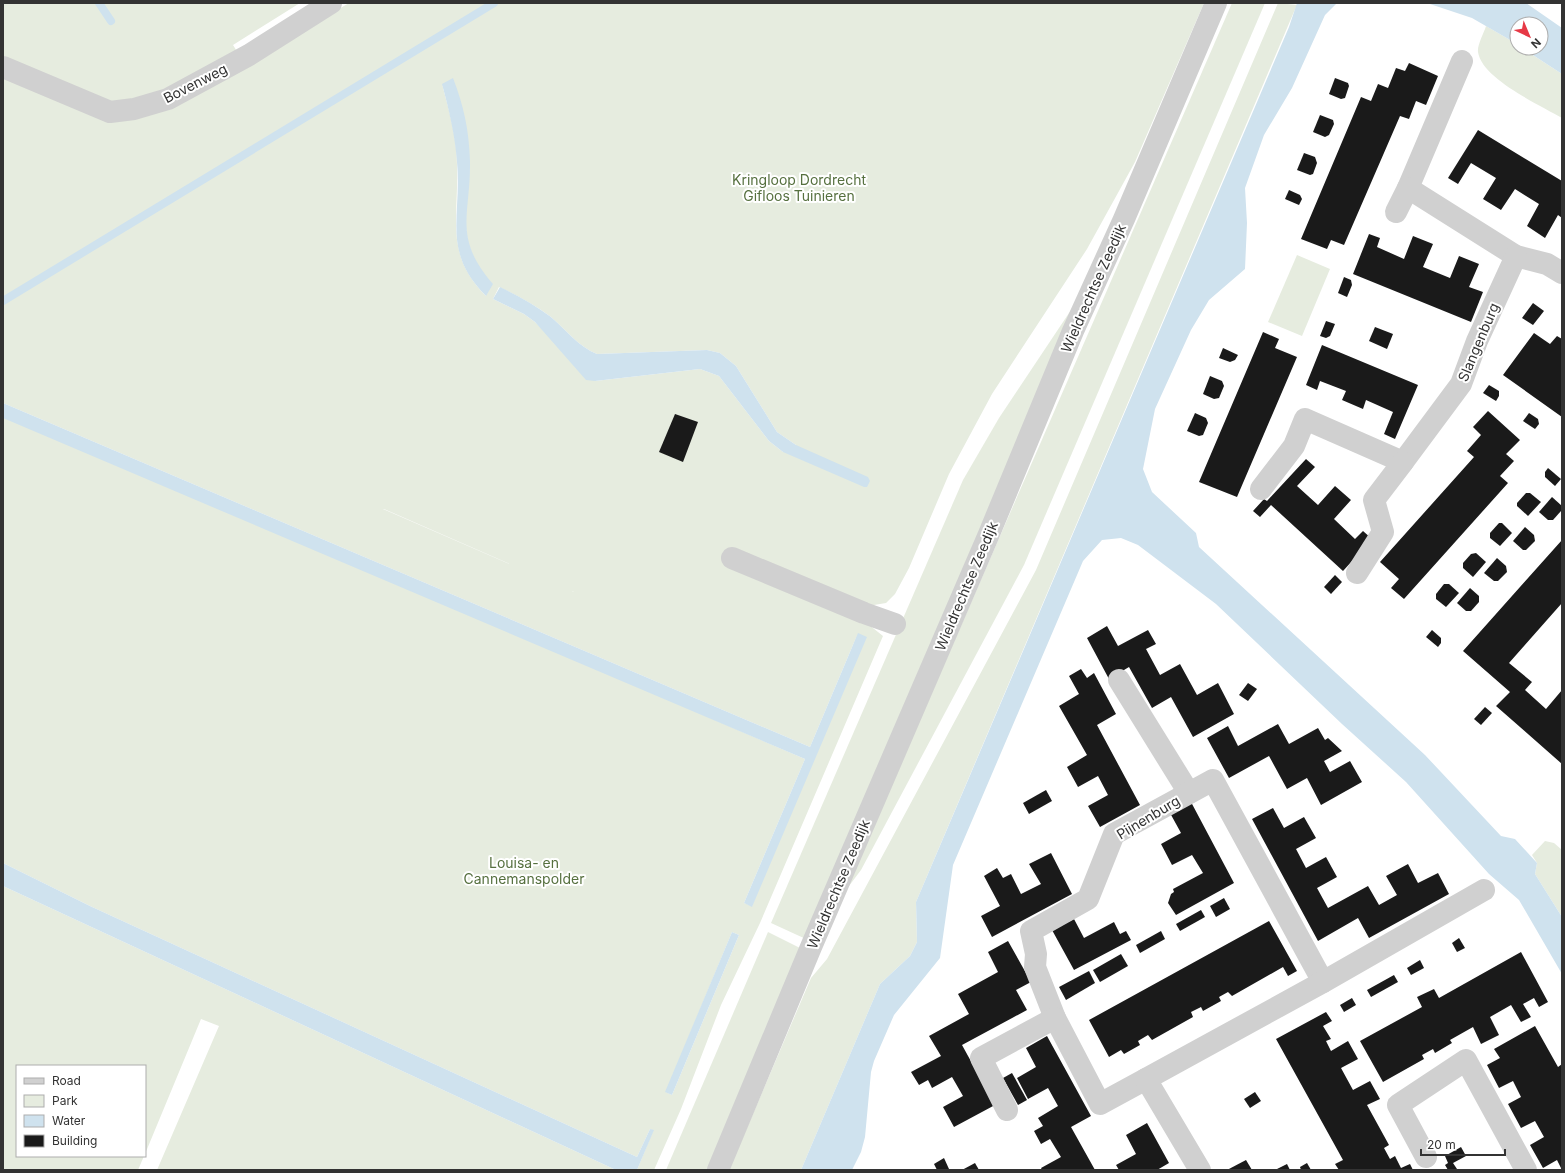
<svg xmlns="http://www.w3.org/2000/svg" width="1565" height="1173" viewBox="0 0 1565 1173" font-family="Inter,sans-serif">
<rect width="100%" height="100%" fill="#fff"/>
<g fill="#e6ecdf" fill-rule="evenodd">
<path d="M3,3h297l-67,42 12,19 104,-61h855l-69,159 -48,87 -95,145 -43,80 -40,94 -14,26 -9,9 -12,2 -6,19 15,12 -123,287 -39,82 -40,104 -27,61h-17l16,-39 -3,-2 -13,28 -547,-251 -87,-43v-451l802,347 -61,144 8,3 106,-273 -48,114 -807,-344zM442,84l28,79 -5,59 3,21 7,18 8,12 3,23c-42,-42 -27,-78 -29,-131 0,-28 -8,-54 -15,-81zM499,287c19,9 36,18 52,30 15,13 28,30 46,37l110,-4 13,3 16,13 41,66 19,13 -13,7 -14,-11 -50,-65 -19,-7 -105,12 -60,-59 -11,-8 -31,-15zM383,509h1l190,83zM732,932l7,3 -67,160 -6,-3z"/>
<path d="M1232,3h33l-241,562 -163,305 -15,20z"/>
<path d="M1278,3l19,2 -1,2 -380,895 1,40 -7,14 -30,28 -79,186h-72l82,-192 16,-19 209,-389z"/>
<path d="M1486,26l31,18v4h5l40,26v44c-22,-13 -80,-39 -84,-66 -1,-7 6,-19 8,-26z"/>
<path d="M1297,255l33,14 -28,67 -34,-14z"/>
<path d="M1087,286l-279,654 -37,-17 192,-443 36,-62z"/>
<path d="M1545,841l9,2 8,7v67l-27,-43 2,-11 -5,-8z"/>
<path d="M3,886l613,284h-459l62,-144 -18,-7 -56,135v-88h-128v90h127l-6,14h-135z"/>
<path d="M768,932l36,18 -92,220h-46z"/>
</g>
<g fill="#cfe2ee">
<path d="M1297,3h40l-12,12 -33,73 -28,47 -19,53 2,35 -2,46 -36,31 -18,30 -36,79 -12,60 9,23 44,41 3,14 226,208 76,81 14,3 22,24 -2,11 27,43v57l-43,-74 -30,-26 -83,-92 -64,-58 -126,-120 -78,-59 -17,-7 -19,2 -19,21 -130,304 -13,93 -46,57 -20,46 -3,11 -6,65 -4,15 -9,18h-51l79,-186 30,-28 7,-14 -1,-40 373,-875z"/>
<path d="M1427,3h99l36,25v46l-40,-26h19v-24h-24v20l-45,-26z"/>
<path d="M453,78c11,29 16,52 17,83 1,53 -18,76 23,123l-7,12c-45,-45 -24,-79 -29,-134 -2,-27 -8,-52 -15,-78z"/>
<path d="M500,287c18,9 35,18 51,30 15,13 28,30 46,37l110,-4 13,3 16,13 41,66 19,13 72,32 2,4 -3,6h-3l-81,-35 -14,-11 -50,-65 -19,-7 -105,12 -9,-1 -51,-58 -11,-8 -31,-15z"/>
<path d="M3,403l807,344 48,-114 9,4 -115,270 -8,-4 61,-144 -802,-341z"/>
<path d="M3,863l87,43 547,251 13,-28 4,1 -17,40h-21l-613,-284z"/>
<path d="M732,932l7,3 -67,160 -7,-3z"/>
</g>
<g fill="none" stroke-linecap="round" stroke-linejoin="round">
<g stroke="#cfe2ee" stroke-width="8">
<path d="M99,3l12,18"/>
<path d="M3,301l491,-298"/>
</g>
</g>
<g fill="#1a1a1a">
<path d="M1409,63l29,13 -12,29 -10,-4 -7,18 -9,-3 -56,129 -13,-5 -4,9 -26,-10 60,-142 10,4 7,-17 10,4 8,-20 9,3z"/>
<path d="M1335,78l13,5 1,3 -4,12 -4,1 -12,-5z"/>
<path d="M1320,115l13,5 1,4 -5,11 -4,2 -12,-5z"/>
<path d="M1478,130l84,51v37l-4,-3 -13,23 -18,-12 12,-22 -24,-15 -14,21 -18,-11 13,-21 -25,-15 -13,21 -10,-6z"/>
<path d="M1304,153l11,4 2,6 -4,11 -3,1 -13,-5z"/>
<path d="M1289,190l11,5 2,4 -3,6 -14,-6z"/>
<path d="M1369,234l11,4 -3,9 27,12 9,-23 20,8 -10,23 27,11 9,-22 20,8 -10,23 14,5 -12,30 -118,-48z"/>
<path d="M1344,277l7,3 1,5 -5,12 -9,-4z"/>
<path d="M1533,303l11,8 -11,14 -11,-7z"/>
<path d="M1326,321l9,3 -5,12 -4,2 -6,-2z"/>
<path d="M1375,327l18,7 -6,15 -18,-8z"/>
<path d="M1263,332l16,7 -4,9 22,9 -60,140 -38,-15z"/>
<path d="M1534,333l16,11 7,-8 5,3v78l-59,-42z"/>
<path d="M1322,345l96,40 -23,54 -11,-5 9,-22 -27,-12 -3,9 -21,-9 4,-9 -26,-10 -3,9 -11,-5z"/>
<path d="M1223,348l15,7 -3,5 -5,2 -11,-4z"/>
<path d="M1210,376l12,5 2,5 -5,12 -5,1 -11,-5z"/>
<path d="M1489,385l10,6v5l-3,5 -13,-8z"/>
<path d="M1488,411l32,29 -14,14 8,7 -14,15 8,7 -104,116 -13,-11 8,-9 -19,-17 94,-105 -7,-6 14,-16 -8,-8z"/>
<path d="M1195,413l11,5 2,5 -5,12 -4,1 -12,-5z"/>
<path d="M1529,413l9,6 1,5 -4,5 -12,-8z"/>
<path d="M675,414l23,8 -15,40 -24,-10z"/>
<path d="M1306,459l9,8 -18,19 21,19 17,-19 16,14 -17,19 21,20 8,-8 9,8 -29,32 -72,-66 -11,12 -7,-6 11,-12 3,2z"/>
<path d="M1548,468l13,11 -6,7 -10,-9v-5z"/>
<path d="M1526,493h4l11,9 -13,14 -11,-10v-3z"/>
<path d="M1552,497l10,9 -1,5 -8,9h-5l-9,-8z"/>
<path d="M1499,523h3l10,10 -12,13 -10,-8v-5z"/>
<path d="M1525,527l9,8 1,6 -9,9h-3l-10,-9z"/>
<path d="M1562,540v63l-53,60 23,19 -7,8 21,19 16,-19v74l-66,-58 14,-14 -47,-41z"/>
<path d="M1476,553l10,9 -13,15 -10,-9v-5l8,-9z"/>
<path d="M1497,558l9,8 1,6 -9,9h-4l-10,-8z"/>
<path d="M1335,575l7,7 -11,12 -7,-7z"/>
<path d="M1444,584h5l10,9 -13,14 -10,-8v-5z"/>
<path d="M1470,588l9,8v6l-8,9h-5l-9,-8z"/>
<path d="M1107,626l11,20 30,-16 8,14 -10,5 14,26 20,-11 17,31 21,-12 16,31 -41,23 -22,-40 -19,11 -23,-41 -20,12 -22,-41z"/>
<path d="M1432,630l9,8v5l-3,4 -12,-10z"/>
<path d="M1081,669l6,9 7,-5 22,41 -19,11 43,80 -40,22 -12,-21 20,-11 -10,-19 -20,11 -11,-20 20,-12 -28,-49 20,-12 -10,-18z"/>
<path d="M1248,683l9,6 -9,12 -9,-6z"/>
<path d="M1485,707l7,6 -11,12 -7,-6z"/>
<path d="M1278,724l11,20 29,-16 7,12 3,-2 14,13 -18,10 6,11 20,-11 12,21 -41,23 -14,-27 -20,11 -18,-33 -40,22 -22,-40 21,-12 10,20z"/>
<path d="M1046,790l6,11 -23,13 -6,-11z"/>
<path d="M1191,802l43,81 -58,32 -8,-12 3,-9 3,-2 -1,-3 30,-16 -11,-18 -20,10 -11,-21 20,-11 -11,-20z"/>
<path d="M1273,808l11,20 20,-11 12,21 -20,11 10,19 20,-11 11,20 -20,11 11,20 40,-22 11,19 18,-10 -11,-19 22,-12 10,19 20,-10 11,21 -80,44 -11,-20 -40,23 -66,-122z"/>
<path d="M1051,853l21,41 -80,43 -11,-21 19,-10 -16,-30 13,-8 6,10 8,-4 10,20 20,-10 -12,-20z"/>
<path d="M1224,898l6,11 -14,8 -6,-11z"/>
<path d="M1201,910l4,7 -25,14 -4,-7z"/>
<path d="M1074,919l10,19 30,-16 6,12 6,-3 5,9 -57,30 -22,-40z"/>
<path d="M1269,921l28,50 -9,5 -5,-9 -51,29 -4,-4 -9,5 2,4 -18,10 -2,-4 -10,5 2,5 -41,23 -4,-5 -10,6 2,4 -16,9 -3,-4 -12,7 -20,-37z"/>
<path d="M1161,931l4,8 -25,14 -4,-8z"/>
<path d="M1459,938l6,10 -8,4 -5,-9z"/>
<path d="M1008,941l23,41 -15,8 11,20 -65,35 33,60 -41,22 -11,-20 20,-11 -11,-19 -20,11 -4,-8 -9,5 -8,-13 30,-16 -12,-20 40,-22 -11,-20 40,-22 -10,-20z"/>
<path d="M1521,952l27,50 -9,5 -5,-9 -11,6 8,13 -10,5 -10,-17 -21,12 9,18 -18,9 -8,-17 -23,13 2,3 -17,10 -2,-4 -11,6 2,4 -41,23 -23,-41 62,-34 -5,-10 17,-8 5,9z"/>
<path d="M1121,954l7,12 -28,16 -7,-12z"/>
<path d="M1420,960l4,8 -13,7 -4,-7z"/>
<path d="M1089,971l6,12 -29,17 -7,-13z"/>
<path d="M1394,975l4,7 -27,15 -4,-7z"/>
<path d="M1352,998l4,7 -12,7 -4,-7z"/>
<path d="M1326,1012l6,9 -9,5 8,13 -5,2 5,10 17,-10 10,18 -17,9 12,22 17,-9 10,18 -13,6 22,40 -5,3 6,11 5,-3 6,12 9,-4 3,6h-74l-4,-6 8,-4 -67,-121z"/>
<path d="M1535,1026l23,41 4,-3v106l-5,-10 -14,8 -13,-23 14,-8 -9,-16 -14,7 -13,-24 13,-7 -8,-16 -14,7 -12,-23 13,-7 -6,-9z"/>
<path d="M1047,1036l44,80 -20,11 24,43h-53l-1,-2 20,-11 -11,-18 -9,5 -7,-13 9,-5 -5,-8 20,-12 -10,-18 -20,11 -11,-21 19,-11 -10,-19z"/>
<path d="M1012,1073l15,27 -9,5 -15,-27z"/>
<path d="M1255,1092l6,9 -11,7 -6,-9z"/>
<path d="M1147,1123l22,40 -12,7h-38l-3,-5 20,-11 -10,-19z"/>
<path d="M1461,1147l5,9 -13,7 4,6 -9,1 -3,-5 3,-2 -3,-7z"/>
<path d="M944,1158l5,11 -12,1 -3,-6z"/>
<path d="M1246,1160l6,10h-25z"/>
<path d="M975,1163l4,7h-17z"/>
<path d="M1307,1163l4,7h-10l-1,-3z"/>
<path d="M1287,1164l3,6h-15z"/>
</g>
<g fill="none" stroke-linecap="round" stroke-linejoin="round">
<g stroke="#d0d0d0" stroke-width="22">
<path d="M1462,61l-54,127 108,68 31,8 15,9"/>
<path d="M3,67l107,45 24,-3 34,-10 81,-44 82,-52"/>
<path d="M1396,212l12,-24"/>
<path d="M1261,489l33,-43 11,-27 98,43 58,-78 16,-43 39,-85"/>
<path d="M732,558l132,55 31,11"/>
<path d="M1357,573l26,-41 -9,-32 29,-38"/>
<path d="M1119,680l70,113"/>
<path d="M1146,1079l-46,25 -45,-86 -20,-51 1,-13 -5,-23 57,-32 26,-65 99,-54 110,202"/>
<path d="M1007,1110l-26,-52 74,-40"/>
<path d="M1426,1157l-28,-52 68,-45 60,110"/>
<path d="M718,1170l93,-223 178,-413 84,-203 51,-112 92,-216"/>
<path d="M1200,1170l-54,-91 177,-97 161,-92"/>
</g>
</g>
<g text-anchor="middle" dominant-baseline="central" stroke-width="4" stroke-linejoin="round" paint-order="stroke">
<g font-size="14" fill="#333" stroke="#fff">
<text transform="translate(195 83) rotate(-27)">Bovenweg</text>
<text transform="translate(1093 288) rotate(-66)">Wieldrechtse Zeedijk</text>
<text transform="translate(1478 342) rotate(-67)">Slangenburg</text>
<text transform="translate(966 586) rotate(-67)">Wieldrechtse Zeedijk</text>
<text transform="translate(1148 817) rotate(-31)">Pijnenburg</text>
<text transform="translate(838 884) rotate(-67)">Wieldrechtse Zeedijk</text>
</g>
<g font-size="14" fill="#56703f" stroke="#fff">
<text x="799" y="179">Kringloop Dordrecht<tspan x="799" dy="16">Gifloos Tuinieren</tspan></text>
<text x="524" y="862">Louisa- en<tspan x="524" dy="16">Cannemanspolder</tspan></text>
</g>
</g>
<rect width="1565" height="1173" fill="none" stroke="#333333" stroke-width="8"/>
<rect x="16" y="1065" width="130" height="92" fill="#ffffff" stroke="#adadad"/>
<rect x="24" y="1078" width="20" height="6" fill="#d0d0d0" stroke="#adadad"/>
<text x="52" y="1085" font-size="12" fill="#333333">Road</text>
<rect x="24" y="1095" width="20" height="12" fill="#e6ecdf" stroke="#adadad"/>
<text x="52" y="1105" font-size="12" fill="#333333">Park</text>
<rect x="24" y="1115" width="20" height="12" fill="#cfe2ee" stroke="#adadad"/>
<text x="52" y="1125" font-size="12" fill="#333333">Water</text>
<rect x="24" y="1135" width="20" height="12" fill="#1a1a1a" stroke="#adadad"/>
<text x="52" y="1145" font-size="12" fill="#333333">Building</text>
<g transform="translate(1529 36) rotate(136)"><circle r="19" fill="#ffffff" stroke="#adadad"/>
<path d="M0-3L7 15L0 10L-7 15Z" fill="#e63946"/>
<text y="-6" font-size="11" font-weight="bold" text-anchor="middle" fill="#333333">N</text>
</g>
<path d="M1421 1149v6h84v-6" fill="none" stroke="#333333" stroke-width="2"/>
<text x="1427" y="1149" font-size="12" fill="#333333" stroke="#ffffff" stroke-width="3" paint-order="stroke">20 m</text>
</svg>
